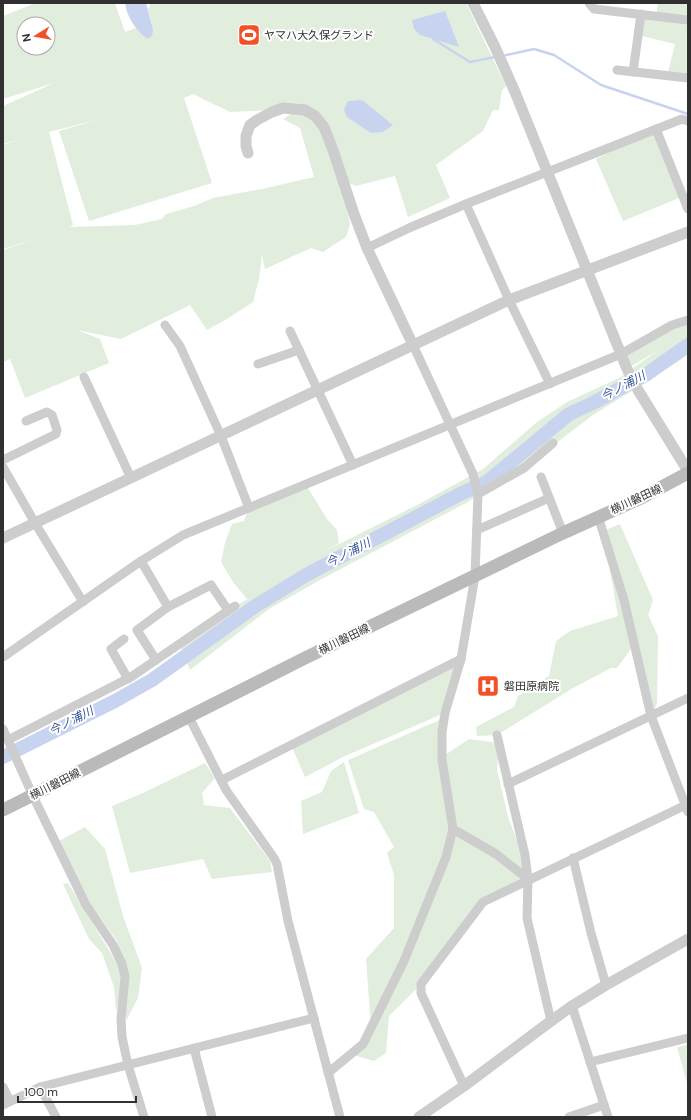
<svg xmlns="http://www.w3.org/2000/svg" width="691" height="1120" viewBox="0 0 691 1120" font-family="'DM Sans','Noto Sans JP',sans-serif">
<rect width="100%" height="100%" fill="#fff"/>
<g fill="#e1eedd" fill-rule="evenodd">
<path d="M36,3h79l10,29 11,-4 11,11 6,-10 -5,-20 3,-6h315l40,83 -4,4 -3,20h-6l-10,21 -47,34 14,33 -42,19 -13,-41 -39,10 -7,-3 -28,-55 21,58 8,38 -4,13 -23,15 -12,-4 -46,21 -3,-14 -3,24 -6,23 -26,17 -20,11 -17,-25 -69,34 -44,-9 23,9 9,24 -84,35 -15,-39 -7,3v-112l34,-12 -34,11v-104l15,-5 -15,4v-38l51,-23 -51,16v-83zM24,24h24v24h-24zM193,94l37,18 64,-3 2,2 -13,8 17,9 14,49 -52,12 -49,9 -19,8 -28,8 -4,5 -27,6 -65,2 3,-2 -24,-93 48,-12 -38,11 30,90 123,-38 -28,-85z"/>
<path d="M658,3h30v75l-21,-2 8,-32 -33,-8 -1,-22 15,2z"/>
<path d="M656,129l23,69 -56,23 -27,-62z"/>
<path d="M688,320v35l-48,31 -47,29 -71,54 -56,34 -146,77 -51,29 -79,61 -11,-26 70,-46 -2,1 -14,-17 -12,-20 4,-19 7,-19 12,-3 5,-13 51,-22 8,2 19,31 10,11 2,13 -16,9 94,-47 66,-36 54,-47 30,-20 52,-24 41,-29 -33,20 -6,-15z"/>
<path d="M620,524l33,76 -5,15 10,21 -1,68 -6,12 -17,-71 -17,23h-6l-38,20 -76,47 -20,1 -1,-9 38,-20 4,-11 31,-20 7,-35 14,-10 48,-15 -15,-85z"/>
<path d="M461,659l-21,56 -95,41 -40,21 -14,-32z"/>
<path d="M444,718l-2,39 27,-18 30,4 -2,27 11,47 25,66 -50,19 -62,82 -32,32 -3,37 -12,8 -18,-5 15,-28 -5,-69 28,-31v-53l-7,-22 7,-6 -20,-35 -10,-3 -16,-49z"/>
<path d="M344,762l15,51 -56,21 -2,-33 21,-9 9,-21z"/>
<path d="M205,763l10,15 -13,15 2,12 26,3 40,53 2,11 -60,7 -9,-20 -73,14 -18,-67 31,-13z"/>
<path d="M85,827l20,22 18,67 19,52 -4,30 -12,23 -1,-25 2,-22 -10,-33 -28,-39 -30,-61z"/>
<path d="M68,883l53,87 -2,32 -3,9 -2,-24 -12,-34 -13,-14 -26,-55z"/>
<path d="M688,1045v42l-11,-40z"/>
</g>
<g fill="#c8d4ef">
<path d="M125,3h21l7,26 -1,7 -5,3c-11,-9 -20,-21 -22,-36z"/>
<path d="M445,11l14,36 -39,-12 -6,-6 -2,-9z"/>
<path d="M362,100l31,25 -10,7 -12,1 -24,-16 -3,-7 4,-9z"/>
</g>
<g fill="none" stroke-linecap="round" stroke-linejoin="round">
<g stroke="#c8d4ef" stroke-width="2.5">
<path d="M433,39l37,23 25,-5"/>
<path d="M502,56l32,-7 20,6 47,30 87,29"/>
</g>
<path stroke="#c8d4ef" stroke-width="14" d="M3,757l112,-56 37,-21 105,-75 49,-30 154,-81 27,-12 82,-68 24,-11 54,-29 41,-29"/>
<g stroke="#cdcdcd" stroke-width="9">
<path d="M589,3l5,6 94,11"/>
<path d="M617,70l71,8"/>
<path d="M633,72l8,-58"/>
<path d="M656,129l32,80"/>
<path d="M466,204l43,96 41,84"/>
<path d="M367,248l42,-20 57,-24 216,-85 6,2"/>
<path d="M165,325l15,21 41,90 28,72"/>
<path d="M290,331l63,134"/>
<path d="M258,364l41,-14"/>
<path d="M84,377l47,101"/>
<path d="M3,460l53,-26 1,-4 -5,-15 -5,-3 -21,9"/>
<path d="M3,467l32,56 48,79"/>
<path d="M541,477l22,56"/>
<path d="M478,494l46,-26 29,-25"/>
<path d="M598,516l26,84 27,116 37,96"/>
<path d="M477,530l72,-32"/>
<path d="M141,561l27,46"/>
<path d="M124,639l-13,10 17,30"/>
<path d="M3,657l138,-96 42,-26 438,-181 51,-29 16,-5"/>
<path d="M156,660l-19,-30 31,-23 43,-22 17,25"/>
<path d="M189,717l37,73 48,68 3,6 11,57 52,196"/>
<path d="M3,729l30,67 53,109 27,40 9,19 3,13 -4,42 1,18 6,28 16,52"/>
<path d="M497,735l28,120 3,24 -1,39 24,103"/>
<path d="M8,740l123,-63 104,-71"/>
<path d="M222,780l239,-121"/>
<path d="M508,784l180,-86"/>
<path d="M453,829l43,25 32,25"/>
<path d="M573,858l18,75 15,52"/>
<path d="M572,1006l36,111"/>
<path d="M194,1048l18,69"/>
<path d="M590,1062l98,-24"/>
<path d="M328,1073l35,-29 41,-83 42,-104 7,-28 -11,-69v-28l3,-19 16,-54 14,-83 3,-82 -5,-20 -60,-129"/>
<path d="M464,1086l-43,-93v-9l62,-82 205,-98"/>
<path d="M3,1087l7,14"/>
<path d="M40,1087l16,30"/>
<path d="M3,1105l37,-18 274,-69"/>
<path d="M569,1117l35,-12"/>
</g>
<g stroke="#cdcdcd" stroke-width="11">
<path d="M473,3l22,44 20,45 112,277 11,21 50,81"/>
<path d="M248,153l-2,-7v-10l4,-11 7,-5 15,-8 11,-4 22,2 10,6 9,11 9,23 21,64 13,34 46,97"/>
<path d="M3,538l506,-238 179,-68"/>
<path d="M419,1117l45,-31 87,-65 21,-15 34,-21 82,-46"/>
</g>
<path stroke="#bababa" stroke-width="13" d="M3,810l304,-153 256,-124 78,-35 47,-25"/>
</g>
<defs>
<g id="stadium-square" transform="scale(1.15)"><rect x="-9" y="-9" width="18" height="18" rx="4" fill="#f25127" stroke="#fff"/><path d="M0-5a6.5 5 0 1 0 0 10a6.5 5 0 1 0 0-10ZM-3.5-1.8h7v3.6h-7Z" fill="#fff"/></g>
<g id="hospital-square" transform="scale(1.15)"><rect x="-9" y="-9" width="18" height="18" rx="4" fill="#f25127" stroke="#fff"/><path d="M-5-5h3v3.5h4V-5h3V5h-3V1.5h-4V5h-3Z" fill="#fff"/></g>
</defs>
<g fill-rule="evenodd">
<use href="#stadium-square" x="249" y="35"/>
<use href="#hospital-square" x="488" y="686"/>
</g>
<g text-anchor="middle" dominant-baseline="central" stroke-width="4" stroke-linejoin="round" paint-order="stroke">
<g font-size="11" fill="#303030" stroke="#fff" text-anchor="start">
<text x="264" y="35">ヤマハ大久保グランド</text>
<text x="504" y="686">磐田原病院</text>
</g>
<g font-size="11" fill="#303030" stroke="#fff">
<text transform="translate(636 499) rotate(-25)">横川磐田線</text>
<text transform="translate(344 639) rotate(-26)">横川磐田線</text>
<text transform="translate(55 784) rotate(-27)">横川磐田線</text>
</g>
<g font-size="12" font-style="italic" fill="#375798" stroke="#fff">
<text transform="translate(623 386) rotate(-28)">今ノ浦川</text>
<text transform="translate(348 553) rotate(-27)">今ノ浦川</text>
<text transform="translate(71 721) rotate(-27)">今ノ浦川</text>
</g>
</g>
<rect width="691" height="1120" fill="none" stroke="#303030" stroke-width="8"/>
<g transform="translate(36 36) rotate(259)"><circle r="19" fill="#ffffff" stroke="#acacac"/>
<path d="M0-3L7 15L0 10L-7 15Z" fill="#f25127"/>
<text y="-6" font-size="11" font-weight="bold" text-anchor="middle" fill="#303030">N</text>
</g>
<path d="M18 1096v6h118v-6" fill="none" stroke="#303030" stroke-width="2"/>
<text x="24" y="1096" font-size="12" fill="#303030" stroke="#ffffff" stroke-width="3" paint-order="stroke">100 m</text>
</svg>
